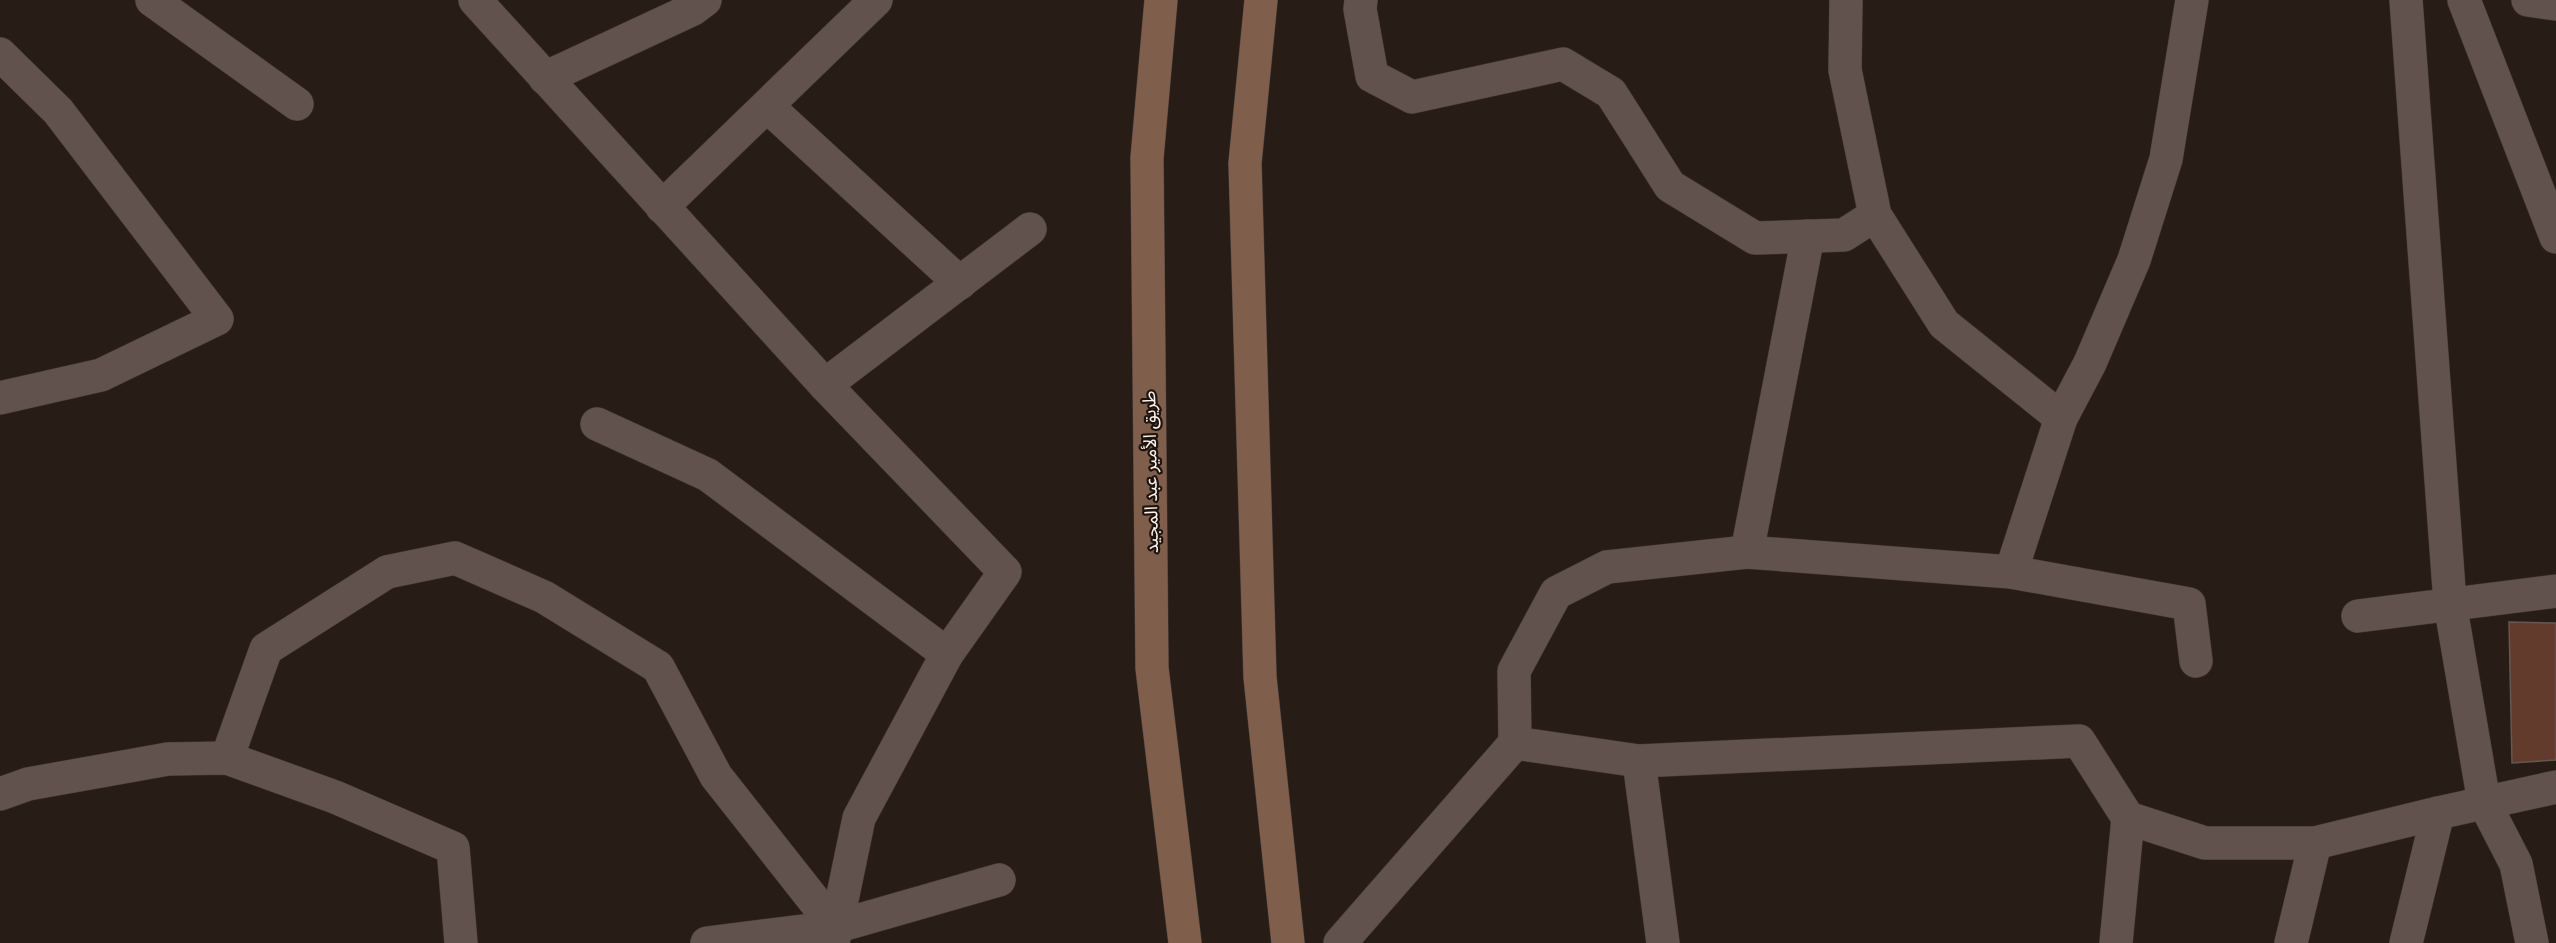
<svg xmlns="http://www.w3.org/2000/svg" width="2556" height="943" viewBox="0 0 2556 943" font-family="Raleway,'Noto Sans Arabic',sans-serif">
<rect width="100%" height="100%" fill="#281c17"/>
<path fill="#623b2d" stroke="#665752" stroke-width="1.5" d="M2509,622l47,1v137l-44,3z"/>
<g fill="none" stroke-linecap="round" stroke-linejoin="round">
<g stroke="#453a38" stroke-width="34">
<g id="minor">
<path d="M152,0l145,104"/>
<path d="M475,0l350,385 180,187 -58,82 -88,164 -26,125"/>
<path d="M1361,0l-1,9 12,67 40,21 151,-33 48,29 59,93 85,52 89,-3 31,-20"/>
<path d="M1846,0l-1,70 30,145 69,109 117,94"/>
<path d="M2406,0l44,603 34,199 32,62 16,79"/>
<path d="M2464,0l92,237"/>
<path d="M2528,0l28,4"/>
<path d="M0,54l58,57 159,208 -116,56 -101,23"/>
<path d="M545,78l148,-69 12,-9"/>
<path d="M767,106l193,177"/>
<path d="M662,207l214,-207"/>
<path d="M825,385l205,-156"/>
<path d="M597,424l111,51 239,179"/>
<path d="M1747,552l61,-316"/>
<path d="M2011,572l50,-154 29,-55 44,-103 32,-101 26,-159"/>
<path d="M2358,616l198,-25"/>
<path d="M1515,743l-1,-72 42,-78 51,-26 140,-15 264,20 178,32 7,57"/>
<path d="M227,758l39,-109 121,-77 68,-14 89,39 114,70 58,109 119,151"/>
<path d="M1639,761l24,182"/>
<path d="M0,794l28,-10 140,-25 59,-1 108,39 118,51 8,95"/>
<path d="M707,943l128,-16 164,-47"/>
<path d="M1340,943l175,-200 124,18 440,-20 49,77 77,25h110l123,-30 118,-26"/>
<path d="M2116,943l12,-125"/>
<path d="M2291,943l24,-100"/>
<path d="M2406,943l32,-130"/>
</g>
</g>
<g stroke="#453a38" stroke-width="34">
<g id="secondary">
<path d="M1161,0l-14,158 5,510 33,275"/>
<path d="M1261,0l-16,163 15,514 28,266"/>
</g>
</g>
<use href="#minor" stroke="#61524d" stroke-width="33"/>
<use href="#secondary" stroke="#7f5f4c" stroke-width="33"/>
</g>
<g text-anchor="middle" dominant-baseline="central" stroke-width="4.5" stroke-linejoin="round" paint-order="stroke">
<g font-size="18" fill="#fcf3ef" stroke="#1f130e">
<text transform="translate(1150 472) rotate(-91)">طريق الأمير عبد المجيد</text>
</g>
</g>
</svg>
